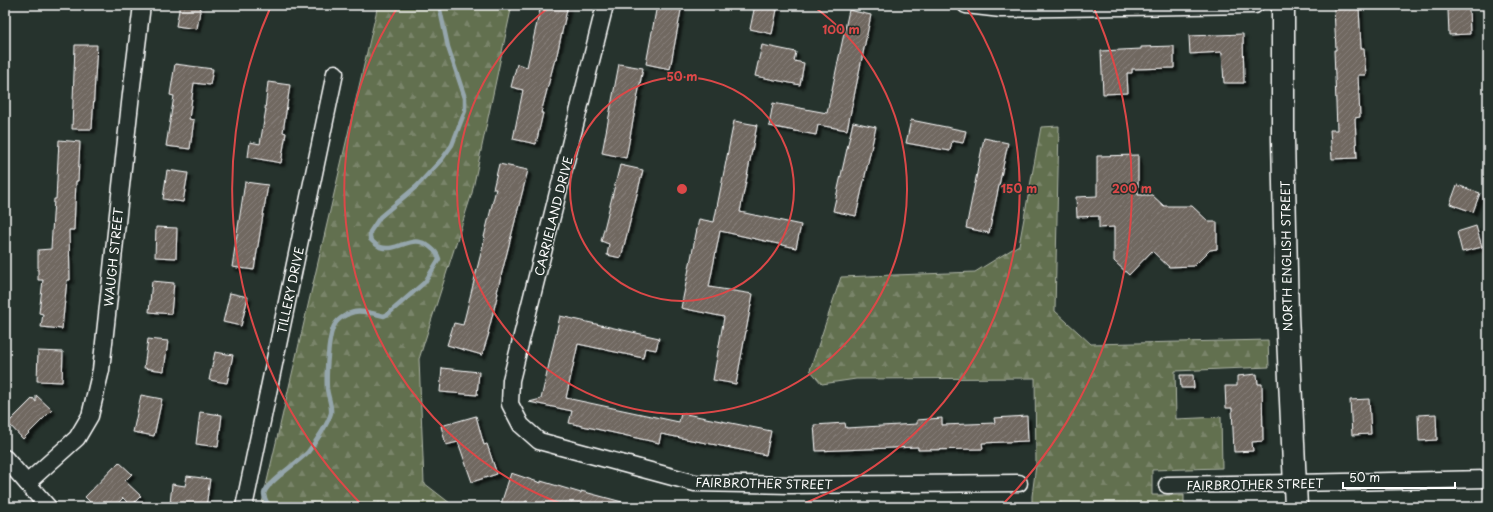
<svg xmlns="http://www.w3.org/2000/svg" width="1493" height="512" viewBox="0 0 1493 512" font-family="'Playpen Sans',sans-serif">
<defs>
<pattern id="forest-firs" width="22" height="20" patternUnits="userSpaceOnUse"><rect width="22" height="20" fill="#626f50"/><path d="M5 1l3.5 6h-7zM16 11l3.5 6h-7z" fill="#7a856a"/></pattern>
<pattern id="building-hatch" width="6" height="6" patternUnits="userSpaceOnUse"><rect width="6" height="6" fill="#706761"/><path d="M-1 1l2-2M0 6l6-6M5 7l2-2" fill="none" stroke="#857e79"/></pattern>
<filter id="shadow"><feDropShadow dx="3.5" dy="3.5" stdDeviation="1" flood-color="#0009"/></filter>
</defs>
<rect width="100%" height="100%" fill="#26332d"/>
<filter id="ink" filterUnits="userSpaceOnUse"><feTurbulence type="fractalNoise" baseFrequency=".025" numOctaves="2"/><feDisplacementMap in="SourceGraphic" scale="8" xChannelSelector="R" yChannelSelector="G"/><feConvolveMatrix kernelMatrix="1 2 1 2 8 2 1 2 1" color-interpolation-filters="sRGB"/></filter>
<g filter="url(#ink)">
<g fill="url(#forest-firs)" stroke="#b0b7a8">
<path d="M378,5h134l-40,188 -53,166 5,124 31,24h-194z"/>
<path d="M1059,126l-4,185 36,33 177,-4 1,27 -94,4 1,48 45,-2 1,51 -70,2v25h32v12h-152v-11l4,-31 -1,-87 -179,1 -34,5 -12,-14 31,-93 134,-5 44,-27 22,-118z"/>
</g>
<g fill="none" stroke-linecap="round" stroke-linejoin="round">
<path stroke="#95a6ac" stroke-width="4.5" d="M277,507l-10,-4c-1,-3 -3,-6 -3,-9 1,-11 35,-32 44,-42 7,-9 20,-28 23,-39 1,-8 -3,-16 -4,-24 -1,-13 1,-49 6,-61 3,-8 12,-14 21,-16 8,-2 21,2 30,4l4,-2 37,-32 14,-23c-2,-6 -4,-8 -9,-12 -18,-15 -31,6 -50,0 -3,-1 -7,-5 -10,-8v-7l10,-15 37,-31 25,-27 10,-14 13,-34v-13l-17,-51 -9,-42"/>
</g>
<g fill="url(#building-hatch)" stroke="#fff" filter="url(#shadow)">
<path d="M180,5h21l-4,24 -21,-3z"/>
<path d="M541,5h27l-12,54h-1l-14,54h2l-7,31 -23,-5 10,-49 -12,-3 6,-23 10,3z"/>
<path d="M657,5h25l-12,64 -24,-5z"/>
<path d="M755,5h23l-6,29 -22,-5z"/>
<path d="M1359,7l2,41h3l2,27h-8l2,42 -5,1 2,40 -25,1 -2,-29h7l-3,-80h2l-2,-42z"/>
<path d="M1469,9l1,25 -21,1 -1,-25z"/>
<path d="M849,10l22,5 -24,115 -29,-5 -2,10 -47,-9 4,-23 54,10z"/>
<path d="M1243,34l1,49h-20l-2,-31 -32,2 -1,-18z"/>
<path d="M75,45h22l-5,84h-20z"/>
<path d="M762,45l34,7 -2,9 10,2 -4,22 -45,-9z"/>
<path d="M1174,46v22l-42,1v4h-5l1,20 -25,1 -2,-43 40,-2v-2z"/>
<path d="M175,64l38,5 -3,16 -16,-2 -5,36 5,1 -4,29 -24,-3 8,-50 -4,-1z"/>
<path d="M619,64l24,4 -17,90 -24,-5z"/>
<path d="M268,82l22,3 -7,47 3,1 -5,30 -33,-6 2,-15 10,2 6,-35h-1z"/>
<path d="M911,120l55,11 -3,12 -11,-2 -2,10 -44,-8z"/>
<path d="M734,121l23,4 -17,87 61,13 -5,23 -76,-17 -11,56 44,7 -17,90 -23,-4 11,-63 -43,-9 18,-89 15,3z"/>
<path d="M853,122l23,5 -20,89 -23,-5z"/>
<path d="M984,138l24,5 -19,90 -23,-5z"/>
<path d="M59,140l21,2 -2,39h-2l-2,49h-5l1,50h-3l-5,49 -21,-2 2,-13 -4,-1 4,-33h-5v-30l13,-1 3,-50h2z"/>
<path d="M1138,155v40h14l12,11h28l17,16h8v27l-7,1 -16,16 -25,1 -17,-16 -23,24 -15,-14v-34l-15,1v-12l-22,1 -1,-20 21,-1v-40z"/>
<path d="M499,164l29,6 -31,122 1,1 -10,40h1l-7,22 -35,-10 7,-22 9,2 22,-88h-1l12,-48h-3z"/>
<path d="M620,165l23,5 -22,88 -14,-3 2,-11 -8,-3z"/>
<path d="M167,170l21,3 -5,29 -20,-3z"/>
<path d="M245,182l23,3 -14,85 -22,-3z"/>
<path d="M1457,185l23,8 -7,19 -23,-8z"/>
<path d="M1476,226l6,21 -20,5 -5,-20z"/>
<path d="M156,227l21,1 -1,30 -21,-1z"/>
<path d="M152,281l22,2 -3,31 -22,-2z"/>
<path d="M230,293l18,4 -7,29 -18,-4z"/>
<path d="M560,316l99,22 -3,12 -11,-2 -2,10 -65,-14 -12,54 113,24 2,-9 90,18 -5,24 -105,-21 -2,9 -90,-20 3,-12 -43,-9 12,-3z"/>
<path d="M148,339l20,2 -4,30 -20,-3z"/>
<path d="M38,351l25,1 -1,30 -25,-1z"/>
<path d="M215,352l18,3 -6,28 -18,-3z"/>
<path d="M442,368l37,4 -2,23 -37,-3z"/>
<path d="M1257,374l1,10h4l1,57 -11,1 1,9 -19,1 -2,-44h-6l-1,-22h12v-10z"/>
<path d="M1180,375h13l1,13h-13z"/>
<path d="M36,395l16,15 -29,29 -15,-16 25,-25 3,4z"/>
<path d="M141,395l21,4 -8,37 -21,-4z"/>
<path d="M1369,399l2,35 -19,1 -2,-35z"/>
<path d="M200,412l22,3 -4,32 -22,-3z"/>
<path d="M1436,414l1,26 -18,1 -1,-26z"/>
<path d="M476,416l8,29 3,-1 10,30 -25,8 -14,-40 -12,3 -5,-19z"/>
<path d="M1027,416l1,25 -46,2 1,6 -65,1v-3l-102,4 -2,-26 31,-2 1,5 71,-4v-4l25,-2v7l53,-2 -1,-5z"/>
<path d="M119,462l13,12 -7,7 16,15 -10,10 -8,-8 -9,9h-19l-10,-10z"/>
<path d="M511,473l30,10v-2l40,12v-2l45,12v4h-78l-22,-6 -2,6h-24z"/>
<path d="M187,476l23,3 -4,28h-15l-21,-3 2,-20 13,2z"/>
</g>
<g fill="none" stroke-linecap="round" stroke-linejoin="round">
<g stroke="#fff" stroke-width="19">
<g id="street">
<path d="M605,5l-94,375 -1,24 11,21 18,16 156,42 95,2 229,-2"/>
<path d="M966,5l35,4 254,-4"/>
<path d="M5,458l43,49"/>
<path d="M27,483l50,-45 13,-22 11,-46 30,-276 11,-89"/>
<path d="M1167,485l128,-2 193,-4"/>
<path d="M244,507l91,-434"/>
</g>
</g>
<g stroke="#fff" stroke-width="25">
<path id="secondary" d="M1283,5v134l4,176 9,192"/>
</g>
<use href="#street" stroke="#26332d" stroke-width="16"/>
<use href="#secondary" stroke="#26332d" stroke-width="22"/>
</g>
</g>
<g fill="none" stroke="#dc4848" stroke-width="2">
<circle cx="682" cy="189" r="112"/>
<path d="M813 6A225 225 0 1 1 551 6"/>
<path d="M570 507A337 337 0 0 1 399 5M965 5A337 337 0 0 1 794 507"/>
<path d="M361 504A450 450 0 0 1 271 6M1093 6A450 450 0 0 1 1003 504"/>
</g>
<g text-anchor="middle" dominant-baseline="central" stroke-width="3" stroke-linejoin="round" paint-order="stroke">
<g font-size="12" fill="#fff" stroke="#26332d">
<text transform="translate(553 216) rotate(-76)">CARRIELAND DRIVE</text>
<text transform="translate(1286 256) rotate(-91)">NORTH ENGLISH STREET</text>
<text transform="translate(113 257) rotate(-84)">WAUGH STREET</text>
<text transform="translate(290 290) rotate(-78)">TILLERY DRIVE</text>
<text transform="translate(764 483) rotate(1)">FAIRBROTHER STREET</text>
<text transform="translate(1255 484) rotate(-1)">FAIRBROTHER STREET</text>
</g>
</g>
<circle cx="682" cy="189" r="6" fill="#dc4848" stroke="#26332d" stroke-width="2"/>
<g font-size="12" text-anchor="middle" font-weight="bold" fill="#dc4848" stroke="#26332d" stroke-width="3" stroke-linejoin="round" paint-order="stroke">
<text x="841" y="34">100 m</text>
<text x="682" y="81">50 m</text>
<text x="1019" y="193">150 m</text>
<text x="1132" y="193">200 m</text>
</g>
<rect width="1493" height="512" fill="none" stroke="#26332d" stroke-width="20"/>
<rect x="10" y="10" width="1473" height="492" fill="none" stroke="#fff" stroke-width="1.5" filter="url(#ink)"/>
<path d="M1343 482v6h112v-6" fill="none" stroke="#ffffff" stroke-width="2"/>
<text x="1349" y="482" font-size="12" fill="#ffffff" stroke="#26332d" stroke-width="3" paint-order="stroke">50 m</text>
</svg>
